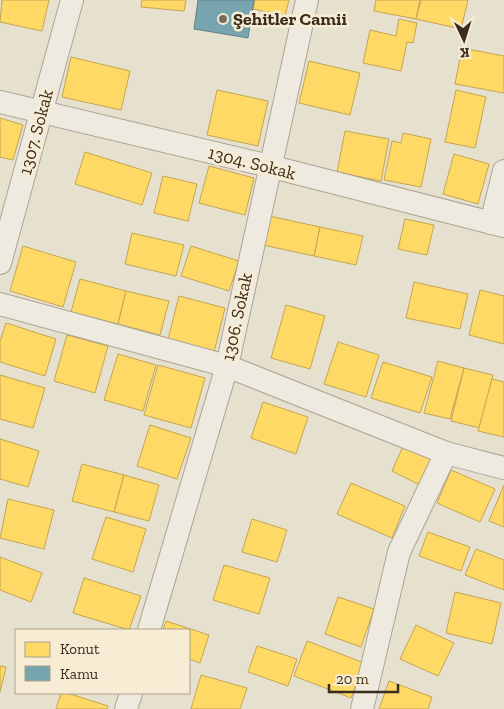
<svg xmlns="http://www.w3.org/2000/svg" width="504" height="709" viewBox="0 0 504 709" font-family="'Zilla Slab',serif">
<rect width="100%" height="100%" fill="#e6e0cf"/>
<g fill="#ffd966" stroke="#c4a550">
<path d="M2,0h47l-7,31 -42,-9z"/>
<path d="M142,0h44l-2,11 -43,-4z"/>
<path d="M255,0h34l-4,16 -32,-7z"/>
<path d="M376,0h44l-4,19 -42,-8z"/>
<path d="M421,0h47l-7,29 -45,-10z"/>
<path d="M399,19l18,4 -4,20 -6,-1 -6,29 -38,-8 7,-33 26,6z"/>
<path d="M462,48l42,8v37l-49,-9z"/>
<path d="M71,57l59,14 -9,39 -59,-13z"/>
<path d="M309,61l51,12 -10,42 -51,-12z"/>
<path d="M217,90l51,11 -10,45 -51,-11z"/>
<path d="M456,90l30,7 -11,51 -30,-6z"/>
<path d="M0,118l23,7 -10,35 -13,-3z"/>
<path d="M345,131l44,8 -8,42 -44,-9z"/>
<path d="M403,133l28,6 -10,48 -37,-7 8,-39 9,2z"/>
<path d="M85,152l67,21 -10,32 -67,-21z"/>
<path d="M454,154l35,10 -11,40 -35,-10z"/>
<path d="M209,166l45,12 -9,37 -46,-12z"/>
<path d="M163,176l34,8 -9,37 -34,-8z"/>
<path d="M269,216l51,11 -6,29 -51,-11z"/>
<path d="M405,219l29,6 -7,30 -29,-6z"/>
<path d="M320,227l43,9 -7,29 -42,-9z"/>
<path d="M132,233l52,12 -8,31 -51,-12z"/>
<path d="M23,246l53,16 -13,45 -53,-16z"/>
<path d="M191,246l48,15 -10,30 -48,-15z"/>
<path d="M80,279l46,12 -8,33 -47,-12z"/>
<path d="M414,282l54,12 -8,35 -54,-11z"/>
<path d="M480,290l24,6v48l-35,-9z"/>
<path d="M126,291l43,10 -9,34 -42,-11z"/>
<path d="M179,296l46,12 -11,44 -46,-13z"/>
<path d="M286,305l39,11 -15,53 -39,-11z"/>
<path d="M6,323l50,16 -11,37 -45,-14v-21z"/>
<path d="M67,335l41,11 -13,47 -41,-12z"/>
<path d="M338,342l41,13 -13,42 -42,-13z"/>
<path d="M118,354l38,11 -13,46 -39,-11z"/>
<path d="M438,361l26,7 -14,51 -26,-6z"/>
<path d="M383,362l49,15 -12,36 -49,-15z"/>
<path d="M158,365l47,13 -14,50 -47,-13z"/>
<path d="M464,368l29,7 -13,53 -29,-7z"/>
<path d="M0,375l45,13 -12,40 -33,-9z"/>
<path d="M492,379l12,3v55l-26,-6z"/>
<path d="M263,402l45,15 -12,37 -45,-16z"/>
<path d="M150,425l41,13 -14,41 -40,-13z"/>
<path d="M0,439l39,12 -11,36 -28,-8z"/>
<path d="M404,444l31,14 -13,28 -30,-15z"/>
<path d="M82,464l42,11 -10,37 -42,-11z"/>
<path d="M451,470l44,19 -15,33 -43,-19z"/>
<path d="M124,475l35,10 -10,36 -35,-9z"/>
<path d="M351,483l54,23 -13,32 -55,-24z"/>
<path d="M504,485v42l-15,-6z"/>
<path d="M8,499l46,11 -10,39 -44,-11z"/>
<path d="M106,517l40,12 -13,43 -41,-13z"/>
<path d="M252,519l35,11 -10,32 -35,-10z"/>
<path d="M428,532l42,15 -9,24 -42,-15z"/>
<path d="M476,549l28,11v30l-39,-15z"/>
<path d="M0,557l42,16 -11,29 -31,-12z"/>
<path d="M224,565l46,13 -11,36 -46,-14z"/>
<path d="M84,578l57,18 -12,34 -56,-17z"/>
<path d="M455,592l46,11 -9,41 -46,-11z"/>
<path d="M338,597l36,12 -13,38 -36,-13z"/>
<path d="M166,621l43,14 -9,28 -11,-4v-29h-26z"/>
<path d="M416,625l38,18 -16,33 -38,-17z"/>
<path d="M307,641l57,22 -13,35 -57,-22z"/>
<path d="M257,646l40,13 -9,27 -40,-14z"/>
<path d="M0,666l6,1 -6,25z"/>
<path d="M201,675l46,13 -7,21h-49z"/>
<path d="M389,681l43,16 -4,12h-49z"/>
<path d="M61,693h6l41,13 -1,3h-51z"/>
</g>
<path fill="#76a5af" stroke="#648184" d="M198,0h56l-6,38 -54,-9z"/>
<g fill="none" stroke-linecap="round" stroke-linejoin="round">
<g stroke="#aca597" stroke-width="24">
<g id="minor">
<path d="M0,102l269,64 235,60"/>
<path d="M491,223l13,-52"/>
<path d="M0,263l72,-263"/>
<path d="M0,304l227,62 219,87 58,15"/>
<path d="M149,630l78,-264 80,-366"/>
<path d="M126,709l5,-16"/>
<path d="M362,709l37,-157 47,-99"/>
</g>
</g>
<use href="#minor" stroke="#eeeae0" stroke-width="22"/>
</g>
<circle fill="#776c5c" stroke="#f7edd5" stroke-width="2" cx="223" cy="19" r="5"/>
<g text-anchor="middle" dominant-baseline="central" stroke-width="5" stroke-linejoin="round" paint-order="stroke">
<g font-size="18" font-weight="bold" fill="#3b2d1e" stroke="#f7edd5" text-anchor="start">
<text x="233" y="19">Şehitler Camii</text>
</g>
<g font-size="18" fill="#3b2d1e" stroke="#f7edd5">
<text transform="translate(36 132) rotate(-75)">1307. Sokak</text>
<text transform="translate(252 163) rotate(14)">1304. Sokak</text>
<text transform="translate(237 317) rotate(-78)">1306. Sokak</text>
</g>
</g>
<rect x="15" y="629" width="175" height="65" fill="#f7edd5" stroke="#aca08c"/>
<rect x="25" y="642" width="25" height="15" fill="#ffd966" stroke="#aca08c"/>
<text x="60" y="654" font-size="15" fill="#3b2d1e">Konut</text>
<rect x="25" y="666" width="25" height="15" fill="#76a5af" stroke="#aca08c"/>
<text x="60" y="679" font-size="15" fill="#3b2d1e">Kamu</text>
<g transform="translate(464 40) rotate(176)" stroke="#f7edd5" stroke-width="4" paint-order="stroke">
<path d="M0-4L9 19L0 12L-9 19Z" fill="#3b2d1e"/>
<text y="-8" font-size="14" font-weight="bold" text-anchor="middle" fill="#3b2d1e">K</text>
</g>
<path d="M329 684v8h69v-8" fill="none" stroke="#3b2d1e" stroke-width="2.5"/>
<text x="336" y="684" font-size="15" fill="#3b2d1e" stroke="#f7edd5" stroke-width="4" paint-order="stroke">20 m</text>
</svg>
